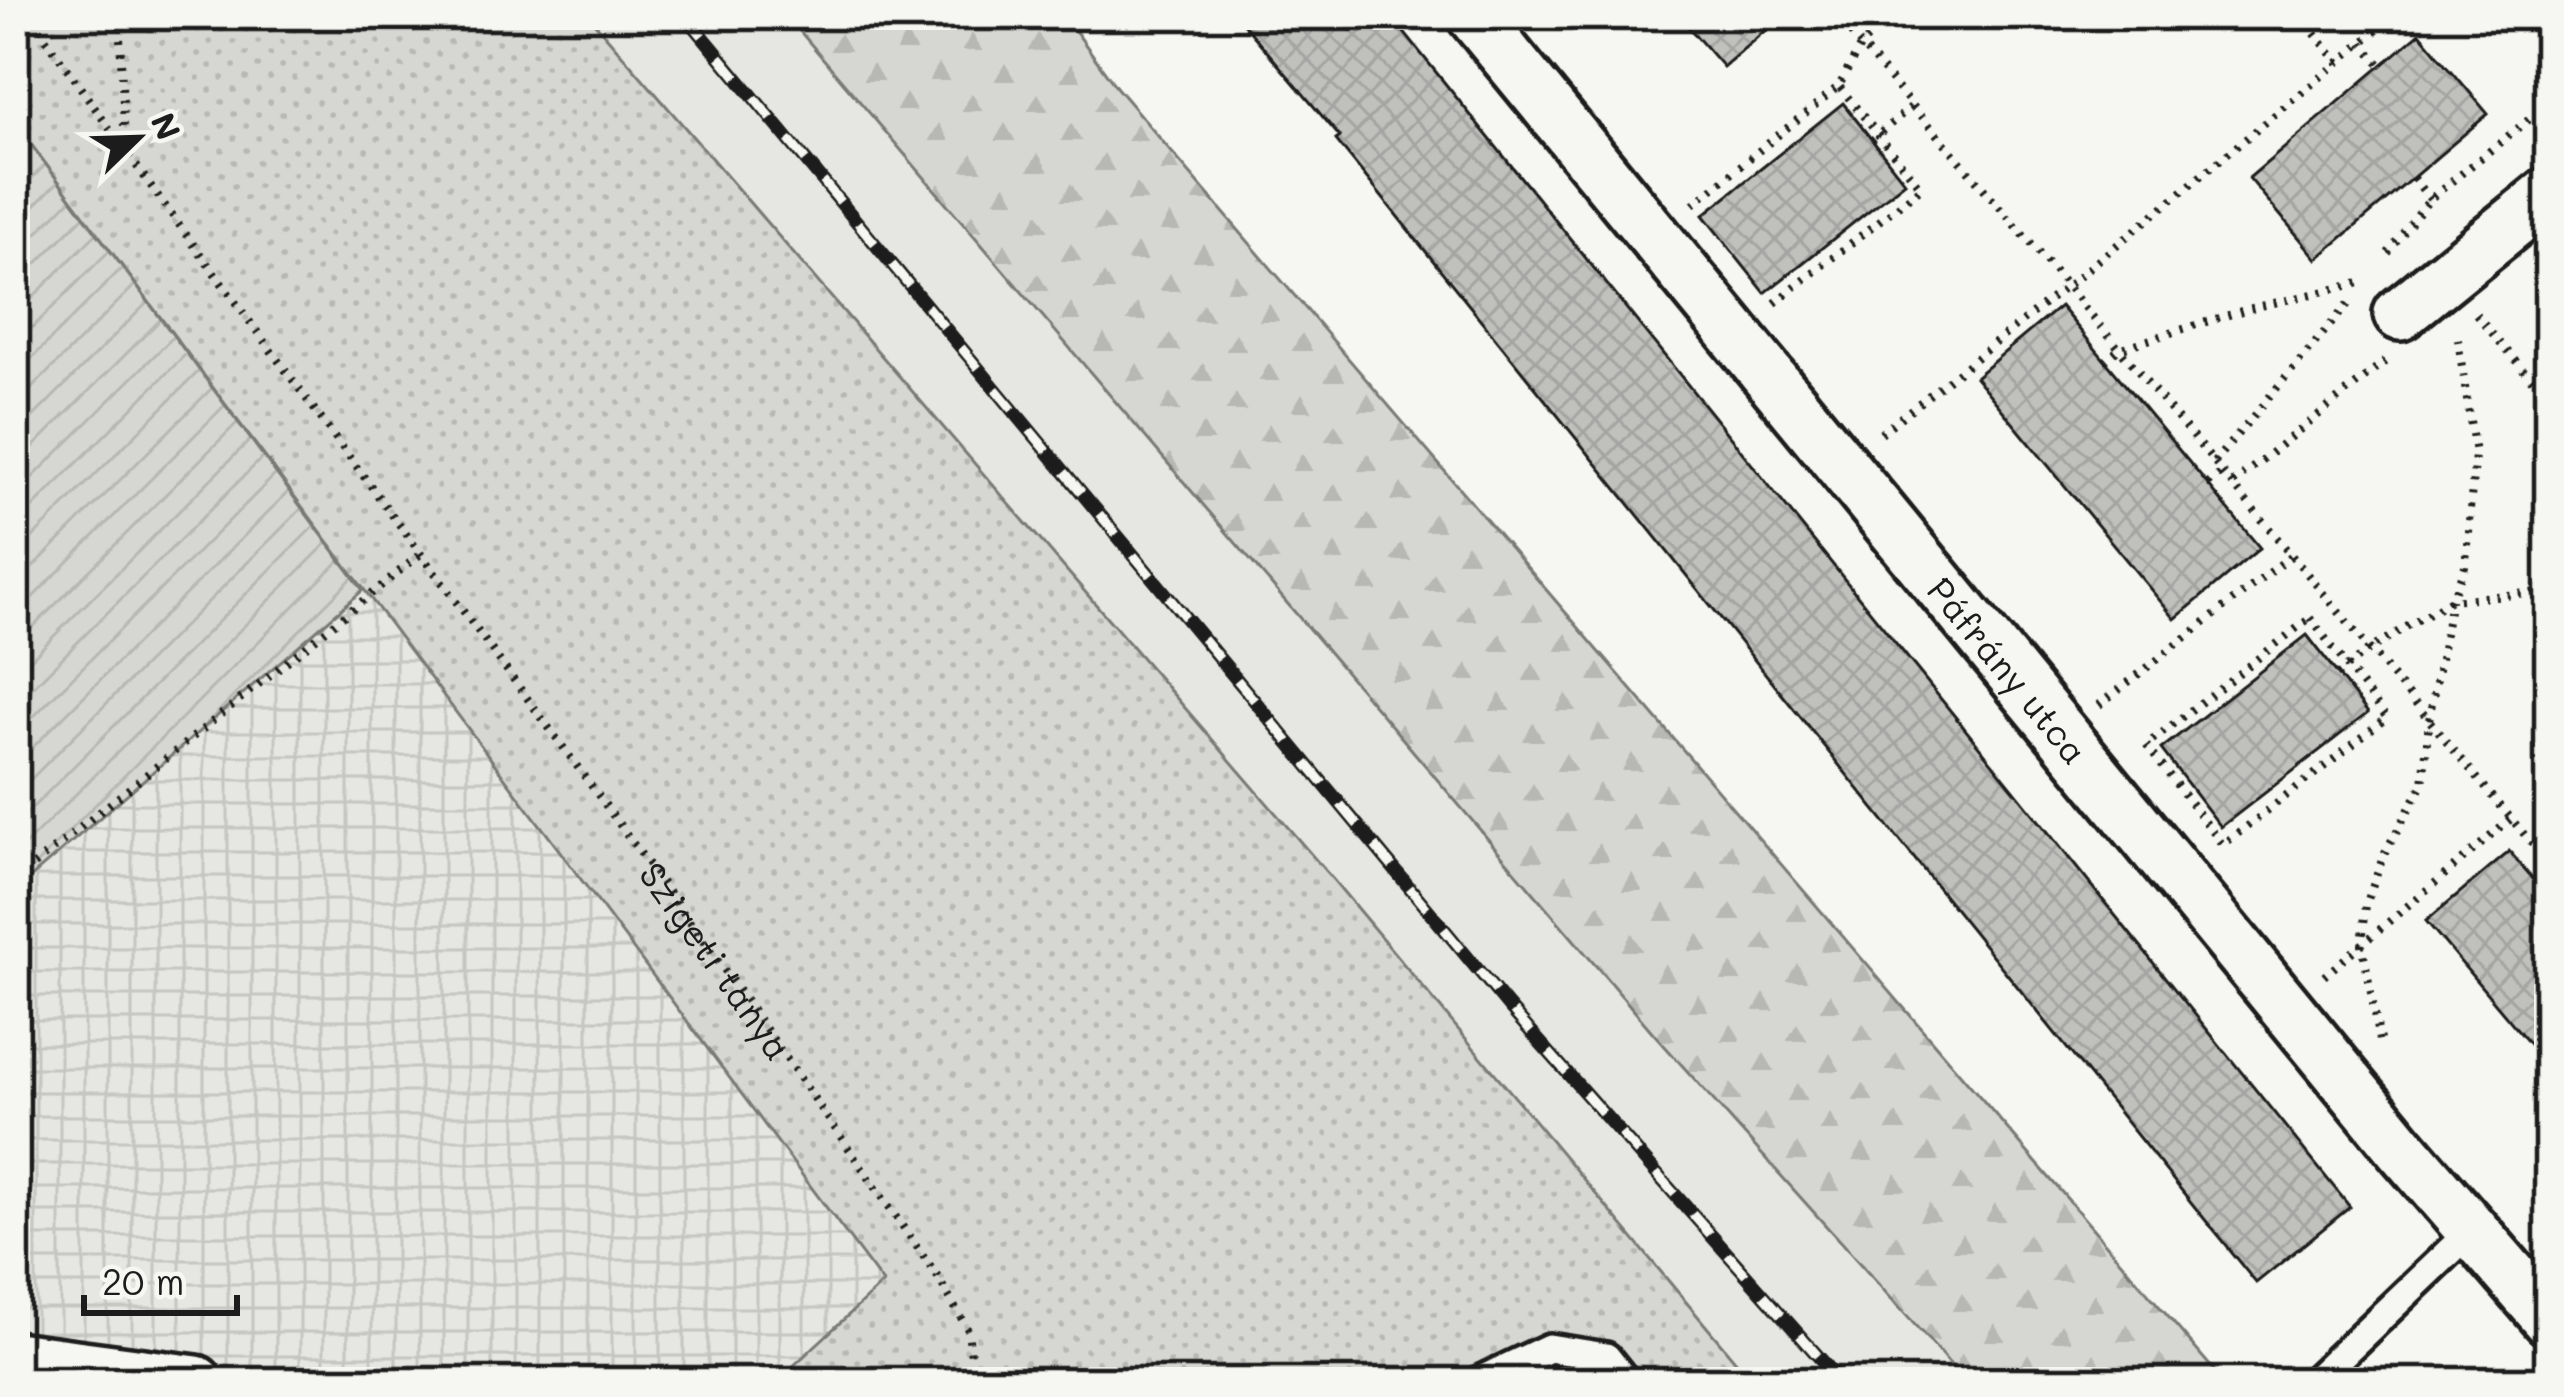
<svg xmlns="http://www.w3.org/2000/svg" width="2564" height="1397" viewBox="0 0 2564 1397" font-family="Mali,sans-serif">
<defs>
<pattern id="industrial-grid" width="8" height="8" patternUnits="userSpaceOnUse" patternTransform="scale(3)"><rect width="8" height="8" fill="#e6e6e2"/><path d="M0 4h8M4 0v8" fill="none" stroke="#c5c5c1"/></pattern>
<pattern id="grass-dots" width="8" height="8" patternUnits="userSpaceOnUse" patternTransform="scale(3)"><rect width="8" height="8" fill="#d6d6d2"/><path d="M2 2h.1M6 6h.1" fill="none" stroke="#b7b7b4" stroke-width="1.8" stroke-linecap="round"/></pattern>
<pattern id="forest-firs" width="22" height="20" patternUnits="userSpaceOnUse" patternTransform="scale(3)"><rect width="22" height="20" fill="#d6d6d2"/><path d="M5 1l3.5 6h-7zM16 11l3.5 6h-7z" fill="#b7b7b4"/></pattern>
<pattern id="garden-furrows" width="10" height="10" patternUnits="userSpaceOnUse" patternTransform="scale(3)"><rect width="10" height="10" fill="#d6d6d2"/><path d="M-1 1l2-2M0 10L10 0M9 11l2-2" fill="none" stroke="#b7b7b4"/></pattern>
<pattern id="building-cross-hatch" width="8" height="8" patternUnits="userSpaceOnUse" patternTransform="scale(3)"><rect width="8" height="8" fill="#c0c0bd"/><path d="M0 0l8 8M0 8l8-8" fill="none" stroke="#a4a4a2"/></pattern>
</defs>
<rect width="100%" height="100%" fill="#f6f6f2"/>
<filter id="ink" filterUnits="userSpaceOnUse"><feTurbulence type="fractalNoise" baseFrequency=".00833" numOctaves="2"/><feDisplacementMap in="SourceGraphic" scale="24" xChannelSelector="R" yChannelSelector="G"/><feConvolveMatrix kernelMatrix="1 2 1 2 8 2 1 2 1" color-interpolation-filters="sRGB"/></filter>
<g filter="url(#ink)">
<path fill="#e6e6e2" d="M588,15h198l868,1019 312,348h-213l-418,-500z"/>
<path fill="url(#industrial-grid)" d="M363,590l520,694 -107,98h-761v-491z"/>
<path fill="url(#grass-dots)" stroke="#797977" stroke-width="3" d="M15,15h573l747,867 418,500h-977l107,-99 -868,-1160z"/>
<path fill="url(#forest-firs)" stroke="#797977" stroke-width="3" d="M786,15h278l52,72 1108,1295h-258l-312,-348z"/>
<path fill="url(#garden-furrows)" stroke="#797977" stroke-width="3" d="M15,123l348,467 -348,301z"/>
<g fill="url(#building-cross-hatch)" stroke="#1c1c1c" stroke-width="3">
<path d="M1236,15h154l960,1192 -94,76 -920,-1143 4,-3z"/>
<path d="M1678,15h105l-60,52z"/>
<path d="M2420,33l68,81 -171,145 -68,-81z"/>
<path d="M1843,103l62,79 -140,111 -62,-78z"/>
<path d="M2060,306l200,242 -85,71 -200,-242z"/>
<path d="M2307,635l61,78 -147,114 -60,-78z"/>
<path d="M2509,851l40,46v170l-123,-146z"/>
</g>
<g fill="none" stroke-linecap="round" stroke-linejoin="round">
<g stroke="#1c1c1c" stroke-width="36">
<g id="lane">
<path d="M1477,1382l72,-34 57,9 20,25"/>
<path d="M2313,1382l159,-152"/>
</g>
</g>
<g stroke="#1c1c1c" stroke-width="60">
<g id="street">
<path id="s2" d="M1473,15l928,1133 148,171"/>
<path d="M2400,314l149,-121"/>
<path d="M15,1358l181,24"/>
</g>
</g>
<g stroke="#1c1c1c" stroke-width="8" stroke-dasharray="3 9" stroke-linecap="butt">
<path id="s1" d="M20,15l14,7c211,300 434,591 648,889 87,120 170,243 255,365l31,54 6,52"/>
<path d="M119,15l6,134"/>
<path d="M1835,15l232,271 482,578"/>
<path d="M2299,15l40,48"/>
<path d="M2362,43l20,23"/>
<path d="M1872,140l40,-34"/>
<path d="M2413,178l17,21"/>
<path d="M1693,204l146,-118 22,-41 35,-30"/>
<path d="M2388,253l42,-54 119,-96"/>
<path d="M1775,303l146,-115 -82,-102"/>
<path d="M2476,314l73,86"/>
<path d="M2105,361l14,-12 129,-40 112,-26"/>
<path d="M1881,433l186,-147 329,-271"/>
<path d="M2214,462l135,-159"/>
<path d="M2233,483l153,-122"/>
<path d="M2208,484l14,-12"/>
<path d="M2310,618l77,100 -164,127 -77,-100z"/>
<path d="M2337,674l33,-25 81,-49 98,-9"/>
<path d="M2099,705l193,-150"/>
<path d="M15,880l407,-327"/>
<path d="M2324,976l187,-157"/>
<path d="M2380,1040l-18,-96 4,-39 18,-51 39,-70 6,-64 22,-120 14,-34 10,-112 -18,-121"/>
</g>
<use href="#lane" stroke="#f6f6f2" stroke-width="27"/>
<use href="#street" stroke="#f6f6f2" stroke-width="51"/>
<g stroke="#1c1c1c" stroke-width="14">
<path id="rail" d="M685,15l823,991 333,376"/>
</g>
<use href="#rail" stroke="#f6f6f2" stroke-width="9" stroke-dasharray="27" stroke-linecap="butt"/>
</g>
</g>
<g text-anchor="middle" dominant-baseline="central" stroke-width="9" stroke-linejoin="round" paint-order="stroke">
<g font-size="36" fill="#1c1c1c" stroke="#f6f6f2">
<text stroke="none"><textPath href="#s2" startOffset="846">Páfrány utca</textPath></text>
<text stroke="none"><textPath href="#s1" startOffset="1176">Szigeti tanya</textPath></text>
</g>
</g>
<rect width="2564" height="1397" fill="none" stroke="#f6f6f2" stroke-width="60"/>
<rect x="30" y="30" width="2504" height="1337" fill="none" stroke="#1c1c1c" stroke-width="4.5" filter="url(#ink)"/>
<g transform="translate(138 138) rotate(67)" stroke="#f6f6f2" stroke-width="9" paint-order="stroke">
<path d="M0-9L21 45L0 30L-21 45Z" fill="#1c1c1c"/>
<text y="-18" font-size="33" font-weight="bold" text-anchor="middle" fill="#1c1c1c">N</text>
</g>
<path d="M84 1295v18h153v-18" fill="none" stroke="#1c1c1c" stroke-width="6"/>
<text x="102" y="1295" font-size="36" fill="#1c1c1c" stroke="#f6f6f2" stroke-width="9" paint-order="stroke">20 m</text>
</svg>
